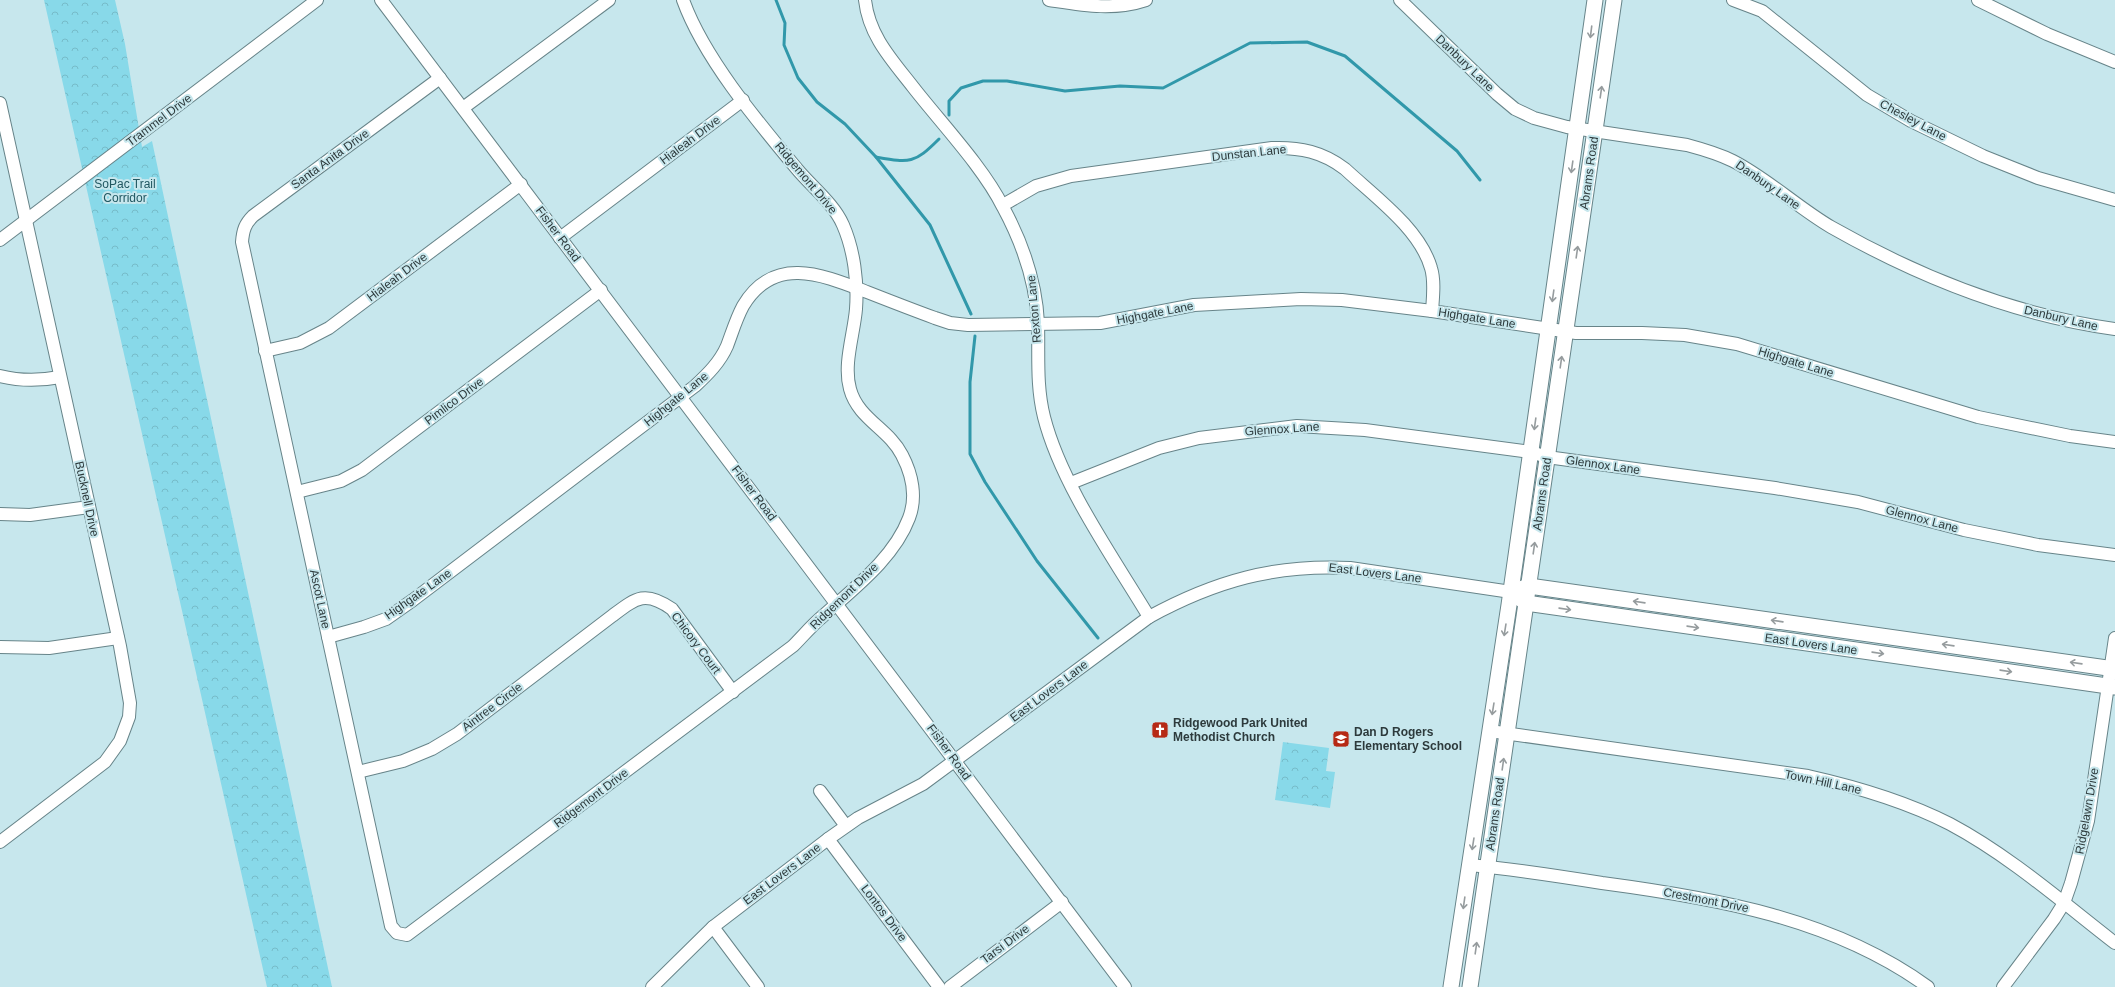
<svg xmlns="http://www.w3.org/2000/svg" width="2115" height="987" viewBox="0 0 2115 987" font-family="Arial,sans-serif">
<defs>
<pattern id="forest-crowns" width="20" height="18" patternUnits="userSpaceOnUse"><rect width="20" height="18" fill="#88d9e9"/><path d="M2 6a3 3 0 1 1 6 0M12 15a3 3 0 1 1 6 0" fill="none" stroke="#76bbc9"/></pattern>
</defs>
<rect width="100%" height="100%" fill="#c7e7ed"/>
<g fill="url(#forest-crowns)">
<path d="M44,0h71l10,44 17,103 10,-6 180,846h-65z"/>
<path d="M1283,742l46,6 -3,23 9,1 -5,36 -55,-8z"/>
</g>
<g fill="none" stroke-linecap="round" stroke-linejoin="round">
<g stroke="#3198aa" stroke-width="3">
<path d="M776,0l9,23 -1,22 14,33 19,24 28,22 31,33 54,68 41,89"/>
<path d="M949,115v-14l12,-13 22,-7h24l58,10 55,-5 43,2 87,-45 57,-1 38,14 112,95 23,29"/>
<path d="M876,157c34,6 38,7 63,-18"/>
<path d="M975,336l-5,46v72l15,28 52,79 61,77"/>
</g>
<g stroke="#678489" stroke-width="14">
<g id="minor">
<path d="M381,0l744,987"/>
<path d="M865,0c4,36 27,60 48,87 28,36 70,80 90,120 20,37 33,74 35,116 1,32 -2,62 6,94 17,67 69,140 105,200"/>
<path d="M1049,0c33,5 64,11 97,0"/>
<path d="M1400,0l97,94 18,15 19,9 33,9 120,18c15,4 32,9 46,16 35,18 64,46 98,66 88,50 183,88 284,102"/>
<path d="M1733,0l29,11 105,84 44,26 72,35 55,22 77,22"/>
<path d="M1978,0l69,34 68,28"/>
<path d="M440,78l-187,138c-8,8 -10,14 -11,26l149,684 6,7 10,2 386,-289c10,-10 19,-21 30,-30 31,-28 71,-58 86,-98 8,-21 3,-44 -7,-63 -13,-26 -44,-36 -52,-66 -7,-25 4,-55 6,-80 2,-27 -2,-59 -13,-84 -9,-21 -31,-38 -46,-56 -40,-48 -93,-111 -114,-169"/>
<path d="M0,103l120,543 10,57 -1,14 -9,24 -15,21 -105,80"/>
<path d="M463,108l146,-108"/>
<path d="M1003,205l33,-19 35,-10 201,-28c28,-1 51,4 73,21 29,27 75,60 86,99 4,13 2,29 1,43"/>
<path d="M560,238l183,-138"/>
<path d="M0,240l317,-240"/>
<path d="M265,351l35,-8 29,-15 192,-144"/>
<path d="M0,376c20,5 39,5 60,1"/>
<path d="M1071,483l88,-35 40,-10 98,-12 68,4 166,22 16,5 228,31 83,14 106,28 74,15 77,10"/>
<path d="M297,492l44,-11 21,-11 239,-180"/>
<path d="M0,514l30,1 59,-8"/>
<path d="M328,637l36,-10 22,-8 27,-19 282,-214c13,-12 25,-24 32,-40 5,-13 9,-27 16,-40 31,-52 80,-31 124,-14 23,9 46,18 68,26l15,5 18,2 132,-2 94,-18 107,-6 41,1 90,11 144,22h66l43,2 52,9 241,73 92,19 45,6"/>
<path d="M0,647l49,1 69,-10"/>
<path d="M1490,731l318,45c49,11 97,25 142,48 60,32 112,78 165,119"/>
<path d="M358,772l45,-11 29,-12 25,-15 155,-118c24,-18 33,-26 60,-7l61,83"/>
<path d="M820,791l26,35"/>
<path d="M828,839l111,148"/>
<path d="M1470,865c44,4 88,11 132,18 113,15 231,35 326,104"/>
<path d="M713,927l45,60"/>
<path d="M652,987l61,-60 115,-88 30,-21 65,-34 226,-167c66,-36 126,-53 201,-49l161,24"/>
<path d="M950,987l112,-85"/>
<path d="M2003,987l51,-68 10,-16 7,-20 17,-62 27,-183"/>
</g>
</g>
<g stroke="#678489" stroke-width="17">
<g id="major">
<path d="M1520,589l9,-3 586,83"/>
<path d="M1518,597l8,6 589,84"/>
<path d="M1451,987l58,-382 86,-605"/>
<path d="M1470,987l144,-987"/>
</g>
</g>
<use href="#minor" stroke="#fff" stroke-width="12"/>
<use href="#major" stroke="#fff" stroke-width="15"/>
</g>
<defs><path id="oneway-shaft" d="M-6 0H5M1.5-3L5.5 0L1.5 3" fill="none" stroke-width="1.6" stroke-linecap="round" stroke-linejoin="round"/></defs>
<g stroke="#969c9e">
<use href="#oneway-shaft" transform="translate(1591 32) rotate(97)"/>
<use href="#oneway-shaft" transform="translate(1601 92) rotate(-82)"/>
<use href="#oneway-shaft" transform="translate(1572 167) rotate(98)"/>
<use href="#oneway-shaft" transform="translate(1577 252) rotate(-82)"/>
<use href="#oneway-shaft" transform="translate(1553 296) rotate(98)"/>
<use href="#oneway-shaft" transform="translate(1561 362) rotate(-82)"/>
<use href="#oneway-shaft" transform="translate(1535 424) rotate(98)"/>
<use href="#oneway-shaft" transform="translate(1534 548) rotate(-82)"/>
<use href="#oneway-shaft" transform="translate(1639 602) rotate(-172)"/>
<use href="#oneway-shaft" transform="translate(1565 609) rotate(8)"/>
<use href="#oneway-shaft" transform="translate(1777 621) rotate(-172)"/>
<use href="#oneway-shaft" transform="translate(1693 627) rotate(8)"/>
<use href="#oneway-shaft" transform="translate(1505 630) rotate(99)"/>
<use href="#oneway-shaft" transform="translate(1948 645) rotate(-172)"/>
<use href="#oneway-shaft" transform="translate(1878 653) rotate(8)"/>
<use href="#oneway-shaft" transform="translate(2076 663) rotate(-172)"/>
<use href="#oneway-shaft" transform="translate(2006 671) rotate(8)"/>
<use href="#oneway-shaft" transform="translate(1493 709) rotate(99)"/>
<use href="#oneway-shaft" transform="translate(1503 764) rotate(-82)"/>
<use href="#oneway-shaft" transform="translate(1473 844) rotate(99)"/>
<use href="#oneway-shaft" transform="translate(1464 903) rotate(98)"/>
<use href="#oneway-shaft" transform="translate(1476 948) rotate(-82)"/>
</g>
<defs>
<g id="church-square" transform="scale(0.9)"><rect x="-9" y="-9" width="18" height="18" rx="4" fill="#b62915" stroke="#c7e7ed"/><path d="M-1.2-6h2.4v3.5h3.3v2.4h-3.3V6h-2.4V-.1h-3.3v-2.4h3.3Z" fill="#fff"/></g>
<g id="school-square" transform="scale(0.9)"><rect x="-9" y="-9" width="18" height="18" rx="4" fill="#b62915" stroke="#c7e7ed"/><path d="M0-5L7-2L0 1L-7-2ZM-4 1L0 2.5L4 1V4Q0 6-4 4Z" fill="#fff"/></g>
</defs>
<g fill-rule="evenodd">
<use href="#church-square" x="1160" y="730"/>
<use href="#school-square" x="1341" y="739"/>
</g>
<g text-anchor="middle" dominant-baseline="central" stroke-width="4" stroke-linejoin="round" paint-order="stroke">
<g font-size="12" fill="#2d3a3c" stroke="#c7e7ed">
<text transform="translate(1465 63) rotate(44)">Danbury Lane</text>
<text transform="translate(159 120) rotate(-37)">Trammel Drive</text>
<text transform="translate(1913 120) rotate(28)">Chesley Lane</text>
<text transform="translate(690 140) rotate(-37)">Hialeah Drive</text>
<text transform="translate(1249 153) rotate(-6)">Dunstan Lane</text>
<text transform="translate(330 159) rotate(-36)">Santa Anita Drive</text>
<text transform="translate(1589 173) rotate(-82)">Abrams Road</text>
<text transform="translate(806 178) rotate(50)">Ridgemont Drive</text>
<text transform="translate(1768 185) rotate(35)">Danbury Lane</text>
<text transform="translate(558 234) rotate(53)">Fisher Road</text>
<text transform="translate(397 277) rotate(-37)">Hialeah Drive</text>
<text transform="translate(1034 309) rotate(-95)">Rexton Lane</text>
<text transform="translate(1155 313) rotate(-11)">Highgate Lane</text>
<text transform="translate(1477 318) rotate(9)">Highgate Lane</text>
<text transform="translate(2061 318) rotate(13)">Danbury Lane</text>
<text transform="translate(1796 362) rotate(17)">Highgate Lane</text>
<text transform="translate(676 399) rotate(-39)">Highgate Lane</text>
<text transform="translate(454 401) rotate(-37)">Pimlico Drive</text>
<text transform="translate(1282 429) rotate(-4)">Glennox Lane</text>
<text transform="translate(1603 465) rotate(8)">Glennox Lane</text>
<text transform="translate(754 493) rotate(53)">Fisher Road</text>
<text transform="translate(1542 494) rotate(-82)">Abrams Road</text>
<text transform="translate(87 499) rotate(78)">Bucknell Drive</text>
<text transform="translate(1922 519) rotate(15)">Glennox Lane</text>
<text transform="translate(1375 573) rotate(7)">East Lovers Lane</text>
<text transform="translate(418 594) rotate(-35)">Highgate Lane</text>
<text transform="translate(844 596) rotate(-44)">Ridgemont Drive</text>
<text transform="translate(320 599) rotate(78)">Ascot Lane</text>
<text transform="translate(696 643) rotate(53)">Chicory Court</text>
<text transform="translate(1811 644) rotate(8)">East Lovers Lane</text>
<text transform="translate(1049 691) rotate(-37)">East Lovers Lane</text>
<text transform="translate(492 707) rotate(-37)">Aintree Circle</text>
<text transform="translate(949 752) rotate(54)">Fisher Road</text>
<text transform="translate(1823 782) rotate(12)">Town Hill Lane</text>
<text transform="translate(591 798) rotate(-37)">Ridgemont Drive</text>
<text transform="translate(2087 811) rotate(-80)">Ridgelawn Drive</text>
<text transform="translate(1495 814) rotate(-82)">Abrams Road</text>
<text transform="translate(782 874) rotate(-37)">East Lovers Lane</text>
<text transform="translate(1706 900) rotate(11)">Crestmont Drive</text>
<text transform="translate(884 913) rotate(53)">Lontos Drive</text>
<text transform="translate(1005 944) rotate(-37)">Tarsi Drive</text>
</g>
<g font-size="12" fill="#215862" stroke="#c7e7ed">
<text x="125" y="184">SoPac Trail<tspan x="125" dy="14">Corridor</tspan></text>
</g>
<g font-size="12" font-weight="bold" fill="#2d3a3c" stroke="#c7e7ed" text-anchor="start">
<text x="1173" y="723">Ridgewood Park United<tspan x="1173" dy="14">Methodist Church</tspan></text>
<text x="1354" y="732">Dan D Rogers<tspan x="1354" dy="14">Elementary School</tspan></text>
</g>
</g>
</svg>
